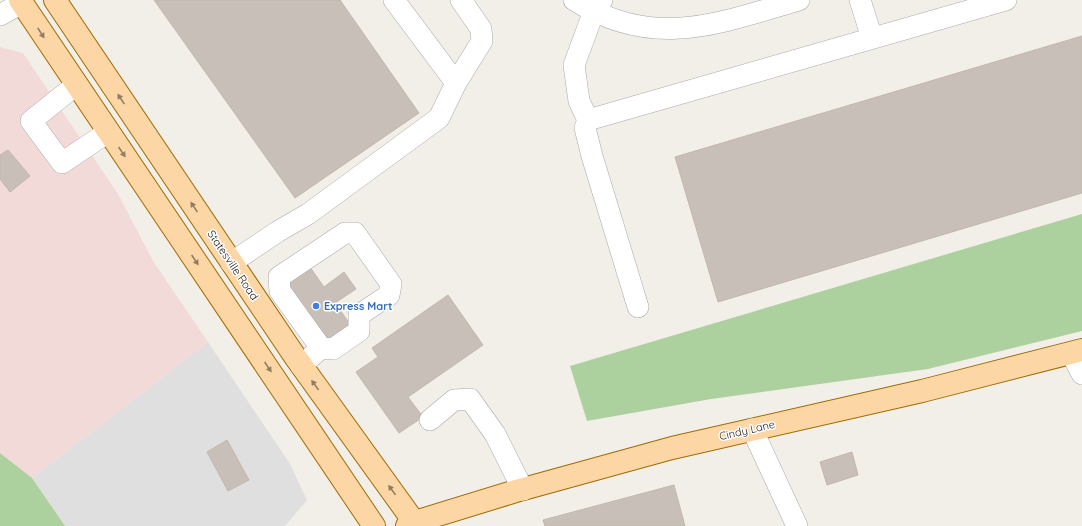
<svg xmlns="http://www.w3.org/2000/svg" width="1082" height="526" viewBox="0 0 1082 526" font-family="Quicksand,sans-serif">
<rect width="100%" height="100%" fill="#f2efe9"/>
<path fill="#e0dfdf" d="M208,342l82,122 17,36 -22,26h-220l-33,-48z"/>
<path fill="#f2dad9" d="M0,47l23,6 95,141 35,67 55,81 -176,136 -32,-25z"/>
<g fill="#add19e">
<path d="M1082,214v117l-154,38 -217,30 -124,22 -17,-55z"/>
<path d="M0,453l32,25 33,48h-65z"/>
</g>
<g fill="#c7bfb8" stroke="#c4b6ab">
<path d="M154,0h186l79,113 -124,85z"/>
<path d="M1082,36v157l-364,109 -43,-145z"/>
<path d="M8,150l22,26 -20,16 -10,-13v-24z"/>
<path d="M307,263l17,24 20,-15 12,17 -21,14 17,24 -24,17 -46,-64z"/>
<path d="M448,295l35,50 -75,52 15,20 -24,16 -43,-61 22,-15 -6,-9z"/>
<path d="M227,440l22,40 -21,11 -21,-39z"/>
<path d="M852,452l6,23 -31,10 -7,-23z"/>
<path d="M674,485l11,41h-140l-2,-6z"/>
</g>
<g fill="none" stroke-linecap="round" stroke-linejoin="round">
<g stroke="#a9a9a9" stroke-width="22">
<g id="minor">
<path d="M394,0l62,83"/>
<path d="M574,0c79,50 143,24 225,0"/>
<path d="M860,0l12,38"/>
<path d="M0,15l22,-12"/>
<path d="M76,85l-45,36 31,42 46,-31"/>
<path d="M588,120l-9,-19 -5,-36 20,-54 8,-11"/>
<path d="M231,263l46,-31 31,-18 131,-96 17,-35 26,-42 -1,-12 -20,-29"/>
<path d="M638,307l-46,-151 -7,-28 3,-8 418,-120"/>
<path d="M1071,353l11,21"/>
<path d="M301,366l20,-18 -41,-57 -1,-14 66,-44h10l36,51 -2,11 -30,20v16l-26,18 -12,-1"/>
<path d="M430,420l24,-20 16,-1 25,35 28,56"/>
<path d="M752,429l45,97"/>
</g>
</g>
<g stroke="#a06b00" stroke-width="24">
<g id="major">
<path d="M20,0l354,526"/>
<path d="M55,0l241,358 121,168"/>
<path d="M407,526l8,-4 101,-31 156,-43 250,-57 160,-41"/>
</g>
</g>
<use href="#minor" stroke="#fff" stroke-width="21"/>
<use href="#major" stroke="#fcd6a4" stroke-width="22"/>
</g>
<defs><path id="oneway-solid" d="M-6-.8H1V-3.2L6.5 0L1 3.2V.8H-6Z"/></defs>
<g fill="#8f7c63">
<use href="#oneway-solid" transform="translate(41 33) rotate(57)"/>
<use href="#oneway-solid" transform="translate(121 99) rotate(-124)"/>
<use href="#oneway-solid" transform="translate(122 152) rotate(56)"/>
<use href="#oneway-solid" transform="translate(194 207) rotate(-124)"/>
<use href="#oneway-solid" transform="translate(195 260) rotate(56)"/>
<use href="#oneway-solid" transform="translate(268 367) rotate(56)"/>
<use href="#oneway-solid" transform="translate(315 385) rotate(-126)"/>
<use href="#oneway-solid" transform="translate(392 490) rotate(-126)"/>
</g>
<circle fill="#3f7fe0" stroke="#fff" stroke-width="1.5" cx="316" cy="306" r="4"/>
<g text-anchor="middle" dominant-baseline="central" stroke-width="3" stroke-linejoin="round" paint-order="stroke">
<g font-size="11" fill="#222" stroke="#fff">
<text transform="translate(233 265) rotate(56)">Statesville Road</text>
<text transform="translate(747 430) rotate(-13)">Cindy Lane</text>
</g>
<g font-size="11" font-weight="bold" fill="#366cbe" stroke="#fff" text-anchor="start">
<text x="324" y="306">Express Mart</text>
</g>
</g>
</svg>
